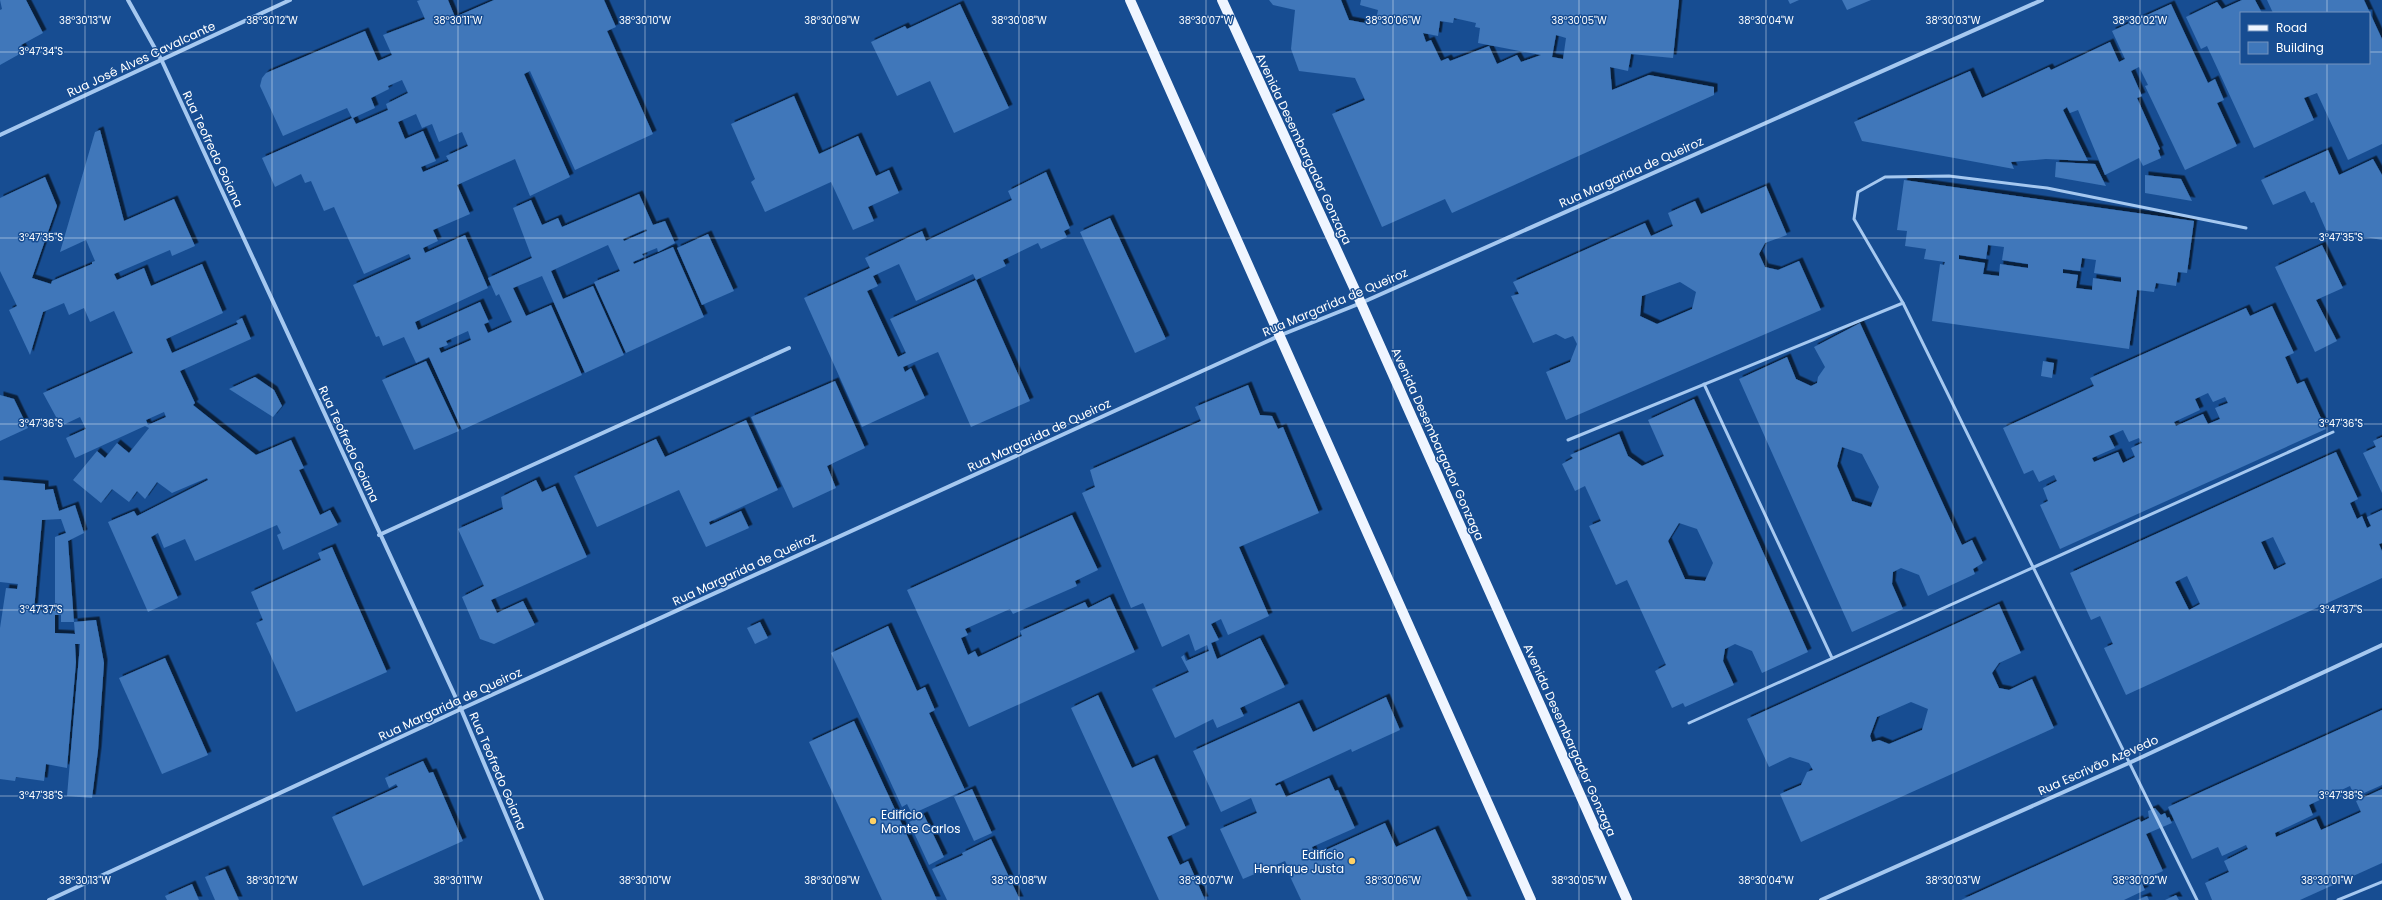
<svg xmlns="http://www.w3.org/2000/svg" width="2382" height="900" viewBox="0 0 2382 900" font-family="Poppins,sans-serif">
<defs>
<filter id="shadow"><feDropShadow dx="3.5" dy="-3.5" stdDeviation="0" flood-color="#0009"/></filter>
</defs>
<rect width="100%" height="100%" fill="#174d92"/>
<g fill="#3f77ba" fill-rule="evenodd" filter="url(#shadow)">
<path d="M0,0h26l17,33 -22,12 4,6 -25,14v-55l2,-1z"/>
<path d="M420,0h28l7,17 39,-17h110l12,27 -9,4 46,103 -78,36 -45,-99 -6,3 46,103 -40,19 -15,-37 -58,26 13,29 -37,16 5,11 -15,7 2,5 40,-18 23,53 -73,34 3,8 62,-28 9,20 -5,2 4,9 24,-11 -13,-28 -3,2 -8,-18 44,-20 -19,-50 18,-8 11,25 16,-7 4,9 77,-33 14,31 12,-4 10,22 -17,9 -1,-4 -15,6 2,3 -11,5 1,2 39,-17 31,70 -78,36 -32,-71 26,-11 -12,-26 -57,26 12,28 30,-13 31,69 -39,18 -43,-97 -29,12 13,28 25,-11 31,70 -120,55 -33,-73 -13,6 -12,-26 -21,9 -4,-10 -3,1 -23,-52 58,-26 -2,-5 -45,20 -30,-67 -10,4 -13,-30 -6,2 -4,-9 -26,13 -13,-29 90,-40 -5,-10 -64,28 -23,-50 2,-8 4,-5 99,-42 13,30 14,-6 -9,-20 42,-16 -8,-18zM402,80l6,13 -22,11 2,6 -32,14 -3,-6 22,-10 -4,-10 18,-9 -1,-3zM416,114l6,14 10,-4 7,18 23,-10 6,14 -22,10 3,5 -26,11 -2,-5 15,-6 -13,-30 -18,8 -7,-17zM646,229l1,2 -23,10 -1,-2zM468,331l3,9 -30,13 -2,-5 9,-3 -2,-4z"/>
<path d="M1269,0h72l8,20 26,5 3,-15 -18,-5 1,-5h318l-6,58 -42,-4 -3,17 -18,-4 2,23 37,-15 65,12v8l-262,118 -7,-14 -63,28 -50,-113 33,-14 -10,-22 -56,-7 -8,-22 4,-39 -22,-5zM1454,18l22,5 -1,4 5,1 -2,15 63,12 -20,7 -4,-7 -20,9 -8,-18 -39,15 -2,-3 -7,3 -10,-21 -5,2 -3,-9 15,3 2,-15 13,2zM1556,35l10,3 -3,21 -11,-2z"/>
<path d="M1788,0h11l-9,4z"/>
<path d="M1842,0h29l-24,10z"/>
<path d="M2242,0h13l7,13h-21v50h128v-50h-96l-6,-13h97l18,39v105l-34,16 -31,-67 -13,5 10,22 -60,28 -47,-102 -6,3 -15,-32 31,-15 5,7z"/>
<path d="M960,4l49,104 -55,25 -24,-52 -33,15 -26,-54 34,-16 2,3z"/>
<path d="M2171,4l37,79 7,-4 9,21 -7,3 20,43 -52,24 -40,-84 3,-1 -9,-18 -8,4 11,25 -5,2 23,51 -2,1 3,8 -18,8 -4,-8 -34,17 -27,-65 -8,3 -3,-6 -4,3 25,51 -42,-2 -35,3 3,7 -152,-28 -8,-19 116,-51 12,27 67,-31 2,3 59,-28 9,20 6,-3 -13,-28z"/>
<path d="M794,96l25,58 39,-18 18,40 13,-6 10,23 -31,14 6,14 -21,9 -22,-48 -66,30 -14,-30 4,-3 -24,-55z"/>
<path d="M100,130l24,91 50,-22 21,47 -23,10 -2,-6 -56,24 3,6 27,-12 7,18 51,-22 21,49 -57,26 6,14 66,-29 -2,-3 6,-3 9,21 -71,32 15,32 -2,2 63,50 35,-15 13,28 -5,2 21,45 10,-5 8,15 -55,25 -6,-15 4,-2 -4,-8 -82,36 -10,-22 -21,9 -6,-15 -7,4 27,61 -30,14 -40,-90 26,-11 3,5 71,-36 -1,-2 -35,15 -15,-11 -12,17 -8,-8 -8,11 -17,-13 -11,14 -28,-23 24,-29 8,7 12,-15 12,10 20,-25 -4,-2 -70,32 -9,-20 20,-9 -6,-12 -19,9 -18,-33 90,-40 -19,-42 -24,11 -6,-14 -15,7 -5,-12 -21,9 -13,43 -21,-45 8,-4 -17,-35v-73l45,-21 12,29 -25,72 19,6 1,-3 40,-17v-2l3,-1 -9,-21 -26,12 35,-120zM164,412l2,5 -18,8 -2,-5z"/>
<path d="M2328,150l11,25 34,-16 9,16v65l-56,-10 -12,-28 -3,1 -6,-12 -32,14 -12,-25z"/>
<path d="M2056,162l39,2 11,22 -51,-9z"/>
<path d="M1046,172l24,56 -6,3 3,6 -26,12 -3,-6 -35,17 3,6 -30,14 -3,-6 -57,27 -17,-37 -26,12 5,10 -11,5 31,66 8,-4 -16,-34 86,-39 54,121 -59,26 -33,-75 -35,15 2,5 6,-4 14,30 -63,29 -58,-129 66,-30 -5,-10 57,-27 4,10 86,-41 -4,-9z"/>
<path d="M2145,175l36,4 11,22 -47,-8z"/>
<path d="M1904,180l290,41 -7,52 -9,-1 -2,14 -20,-3 -2,9 -17,-2 -8,59 -197,-28 8,-57 4,1 1,-3 -21,-3 2,-10 -21,-3 2,-15 -10,-1zM1988,245l16,2 -2,13 26,4v4l-28,-4 -1,12 -16,-2 2,-11 -26,-4v-4l27,4zM2082,258l14,2 -2,13 27,4v5l-28,-4 -1,12 -16,-2 2,-13 -15,-2v-4l17,2z"/>
<path d="M1766,186l21,49 -22,8 -6,11 6,13 13,3 21,-9 22,49 -255,110 -20,-48 24,-10 7,-18 -4,-8 -8,3 -9,-5 -23,9 -22,-47 8,-2 -6,-12 132,-59 6,13 22,-10 -5,-13 27,-12 6,13zM1680,282l16,10 -4,17 -35,15 -17,-8 2,-20z"/>
<path d="M1110,218l56,121 -31,14 -55,-121z"/>
<path d="M708,234l26,57 -32,14 -25,-57z"/>
<path d="M2322,245l21,43 -27,12 21,41 -22,11 -40,-85z"/>
<path d="M2272,306l22,47 -9,4 12,27 7,-3 22,48 -266,120 -20,-44 8,-4 -5,-13 14,-7 -3,-6 -15,7 -6,-12 -9,4 -21,-46 91,-42 -4,-8 156,-70 4,8zM2208,393l5,9 12,-5 3,6 -13,5 5,11 -12,5 -5,-10 -27,12 -2,-4 26,-12 -5,-11zM2123,430l6,12 10,-4 3,5 -11,5 4,9 -12,6 -5,-11 -24,10 -2,-4 23,-10 -6,-12z"/>
<path d="M1860,323l102,222 10,-5 11,23 -10,6 2,5 -47,22 -9,-21 -18,-7 -8,4 -1,12 11,25 -51,23 -113,-253 48,-22 9,22 15,7 6,-3 1,-6 7,-10 -11,-20zM1842,447l20,7 17,33 -8,20 -19,-6 -15,-35z"/>
<path d="M426,361l33,70 -45,19 -32,-70z"/>
<path d="M2043,361l11,2 -2,15 -11,-2z"/>
<path d="M255,377l19,13 8,16 -9,11 -44,-28z"/>
<path d="M835,381l30,67 -38,18 9,22 -43,20 -42,-91z"/>
<path d="M1248,385l12,30 12,1 6,13 5,-2 36,86 -80,34 30,69 -41,19 -7,-16 -10,5 8,16 -8,3 6,16 43,-21 25,49 -45,21 4,8 -27,12 -4,-9 -38,19 -23,-49 37,-17 -8,-15 3,-2 2,6 23,-10 -2,-6 -12,6 -6,-17 -27,13 -19,-44 -12,5 -49,-115 13,-6 -5,-17 111,-49 -6,-14z"/>
<path d="M0,395l14,4 14,29 -28,13z"/>
<path d="M1694,399l114,253 -46,21 -10,-22 -17,-7 -10,5 -2,12 11,24 -49,22 -2,-4 -11,5 -17,-37 11,-6 -39,-85 -11,5 -27,-59 12,-5 -16,-35 -10,5 -13,-27 11,-6 -3,-3 49,-21 9,22 14,10 22,-10 -16,-36zM1679,523l18,6 16,34 -8,18 -20,-2 -17,-38z"/>
<path d="M746,420l32,70 -69,32 1,3 31,-14 8,17 -43,19 -27,-57 -82,37 -23,-51 82,-37 9,18z"/>
<path d="M2382,437v56l-19,-40 13,-6 -3,-6z"/>
<path d="M2336,452l22,47 -8,4 7,16 5,-3 5,12 4,-2 -4,-9 15,-7v33l-3,1 3,7v27l-256,117 -22,-47 9,-4 -13,-28 -9,4 -21,-47zM2273,537l13,27 -12,6 -13,-28zM2187,576l13,28 -11,6 -14,-28z"/>
<path d="M0,480l45,4v6l8,-1 6,22 16,-6 9,28 -16,8 6,81h-13v-7h-6v18l20,1 -1,-12 22,-2 8,43 -6,87 -6,48 -25,-2 13,-152h-5l1,18 -9,106 -21,-4 -2,17 -28,-4 -1,4 -15,-2v-151l6,-40 11,1 1,-5 -18,-2zM61,519l5,14 -11,4v74l-21,-1 8,-90z"/>
<path d="M536,480l6,12 13,-6 32,71 -96,43 6,13 26,-12 12,24 -41,19 -14,-5 -18,-42 22,-11 -26,-57 45,-20 -2,-12z"/>
<path d="M1072,515l26,55 -23,11 2,5 -64,28 -3,-5 -45,20 3,6 -7,3 7,17 7,-4 3,6 44,-21 -2,-5 65,-29 3,6 22,-11 25,55 -166,75 -62,-137z"/>
<path d="M332,547l55,125 -91,40 -40,-89 7,-3 -12,-28 70,-32 -3,-7z"/>
<path d="M1999,604l22,49 -22,10 -7,10 7,15 10,2 23,-11 22,49 -253,114 -21,-48 21,-9 6,-13 6,-2 -4,-7 -19,-6 -21,10 -22,-48zM1911,702l17,7 -6,21 -33,14 -10,-4 -7,2 -2,-6 7,-19z"/>
<path d="M760,622l8,16 -13,6 -8,-16z"/>
<path d="M888,626l29,65 8,-4 10,23 -6,3 36,77 -53,24 -5,-10 -5,3 -71,-154z"/>
<path d="M165,658l43,97 -46,19 -43,-96z"/>
<path d="M1098,695l34,73 22,-10 32,70 -19,9 13,28 8,-4 17,39h-46l-88,-192z"/>
<path d="M1386,697l14,33 -48,22 -1,-3 -76,35 1,2 4,-2 6,13 43,-19 6,13 3,-1 17,38 -43,19 3,8 70,-32 11,24 39,-18 33,71h-167l-15,-32 2,-1 -3,-6 -42,18 -23,-50 37,-16 -6,-15 -30,14 -28,-61 106,-48 14,29z"/>
<path d="M2382,710v75l-27,12 -5,-11 -41,19 4,10 -38,18 1,4 40,-18 5,11 40,-18 -5,-11 26,-12v74l-82,37h-88l-7,-17 24,-11 -5,-11 24,-12 -2,-4 -24,11 -4,-9 -26,12 -24,-52z"/>
<path d="M854,721l83,179h-55l-73,-158z"/>
<path d="M423,761l6,12 4,-1 30,69 -100,45 -31,-69 66,-30 -2,-3 -7,4 -4,-10z"/>
<path d="M972,789l20,44 -18,8 -20,-44z"/>
<path d="M2155,808l6,7 4,-2 2,5 2,-1 3,6 -26,11 17,37 -22,10 4,9 -21,10h-163l178,-81 2,3 8,-4 -1,-7z"/>
<path d="M924,815l20,42 -15,8 -20,-43z"/>
<path d="M991,839l29,61h-73l-15,-31 31,-14 -1,-2z"/>
<path d="M225,869l14,31h-24l-10,-23z"/>
<path d="M192,884l7,16h-32l-2,-4z"/>
<path d="M2176,895l3,5h-14z"/>
<path d="M2147,896l2,4h-12z"/>
</g>
<g fill="none" stroke-linecap="round" stroke-linejoin="round">
<g stroke="#a5c8f0" stroke-width="3">
<path d="M1704,384l128,274"/>
<path d="M1568,440l335,-137"/>
<path d="M1689,723l644,-291"/>
<path d="M2197,900l-294,-597 -49,-84 4,-27 27,-15 64,-1 98,12 199,40"/>
<path d="M2338,900l44,-18"/>
</g>
<g stroke="#a5c8f0" stroke-width="4">
<path d="M128,0l34,61 299,648 81,191"/>
<path d="M0,135l290,-135"/>
<path d="M379,535l410,-187"/>
<path d="M49,900l412,-191 820,-374 80,-32 681,-303"/>
<path d="M1821,900l308,-137 253,-118"/>
</g>
<g stroke="#eff5ff" stroke-width="10">
<path d="M1130,0l401,900"/>
<path d="M1222,0l139,303 266,597"/>
</g>
</g>
<path fill="none" stroke="#fff" stroke-width="1" stroke-opacity="0.45" d="M85,0v900M272,0v900M458,0v900M645,0v900M832,0v900M1019,0v900M1206,0v900M1393,0v900M1579,0v900M1766,0v900M1953,0v900M2140,0v900M2327,0v13M0,52h2241M2369,52h13M2327,63v837M0,238h2382M0,424h2382M0,610h2382M0,796h2382"/>
<g fill="#ffd165" stroke="#174d92" stroke-width="1.5">
<circle cx="873" cy="821" r="4"/>
<circle cx="1352" cy="861" r="4"/>
</g>
<g text-anchor="middle" dominant-baseline="central" stroke-width="3" stroke-linejoin="round" paint-order="stroke">
<g font-size="12" fill="#fff" stroke="#174d92">
<text transform="translate(141 59) rotate(-25)">Rua José Alves Cavalcante</text>
<text transform="translate(213 149) rotate(65)">Rua Teofredo Goiana</text>
<text transform="translate(1304 149) rotate(65)">Avenida Desembargador Gonzaga</text>
<text transform="translate(1631 172) rotate(-24)">Rua Margarida de Queiroz</text>
<text transform="translate(1335 302) rotate(-23)">Rua Margarida de Queiroz</text>
<text transform="translate(1039 435) rotate(-25)">Rua Margarida de Queiroz</text>
<text transform="translate(349 444) rotate(65)">Rua Teofredo Goiana</text>
<text transform="translate(1438 444) rotate(66)">Avenida Desembargador Gonzaga</text>
<text transform="translate(744 569) rotate(-25)">Rua Margarida de Queiroz</text>
<text transform="translate(450 704) rotate(-25)">Rua Margarida de Queiroz</text>
<text transform="translate(1570 740) rotate(66)">Avenida Desembargador Gonzaga</text>
<text transform="translate(2098 765) rotate(-24)">Rua Escrivão Azevedo</text>
<text transform="translate(498 771) rotate(67)">Rua Teofredo Goiana</text>
</g>
<g font-size="12" fill="#fff" stroke="#174d92" text-anchor="start">
<text x="881" y="814">Edifício<tspan x="881" dy="14">Monte Carlos</tspan></text>
<text x="1344" y="854" text-anchor="end">Edifício<tspan x="1344" dy="14">Henrique Justa</tspan></text>
</g>
</g>
<g font-size="10" text-anchor="middle" fill="#fff" stroke="#174d92" stroke-width="3" stroke-linejoin="round" paint-order="stroke">
<text x="85" y="24">38°30'13"W</text>
<text x="272" y="24">38°30'12"W</text>
<text x="458" y="24">38°30'11"W</text>
<text x="645" y="24">38°30'10"W</text>
<text x="832" y="24">38°30'09"W</text>
<text x="1019" y="24">38°30'08"W</text>
<text x="1206" y="24">38°30'07"W</text>
<text x="1393" y="24">38°30'06"W</text>
<text x="1579" y="24">38°30'05"W</text>
<text x="1766" y="24">38°30'04"W</text>
<text x="1953" y="24">38°30'03"W</text>
<text x="2140" y="24">38°30'02"W</text>
<text x="41" y="55">3°47'34"S</text>
<text x="41" y="241">3°47'35"S</text>
<text x="2341" y="241">3°47'35"S</text>
<text x="41" y="427">3°47'36"S</text>
<text x="2341" y="427">3°47'36"S</text>
<text x="41" y="613">3°47'37"S</text>
<text x="2341" y="613">3°47'37"S</text>
<text x="41" y="799">3°47'38"S</text>
<text x="2341" y="799">3°47'38"S</text>
<text x="85" y="884">38°30'13"W</text>
<text x="272" y="884">38°30'12"W</text>
<text x="458" y="884">38°30'11"W</text>
<text x="645" y="884">38°30'10"W</text>
<text x="832" y="884">38°30'09"W</text>
<text x="1019" y="884">38°30'08"W</text>
<text x="1206" y="884">38°30'07"W</text>
<text x="1393" y="884">38°30'06"W</text>
<text x="1579" y="884">38°30'05"W</text>
<text x="1766" y="884">38°30'04"W</text>
<text x="1953" y="884">38°30'03"W</text>
<text x="2140" y="884">38°30'02"W</text>
<text x="2327" y="884">38°30'01"W</text>
</g>
<rect x="2240" y="12" width="130" height="52" fill="#174d92" stroke="#7494be"/>
<rect x="2248" y="25" width="20" height="6" fill="#eff5ff" stroke="#7494be"/>
<text x="2276" y="32" font-size="12" fill="#ffffff">Road</text>
<rect x="2248" y="42" width="20" height="12" fill="#3f77ba" stroke="#7494be"/>
<text x="2276" y="52" font-size="12" fill="#ffffff">Building</text>
</svg>
